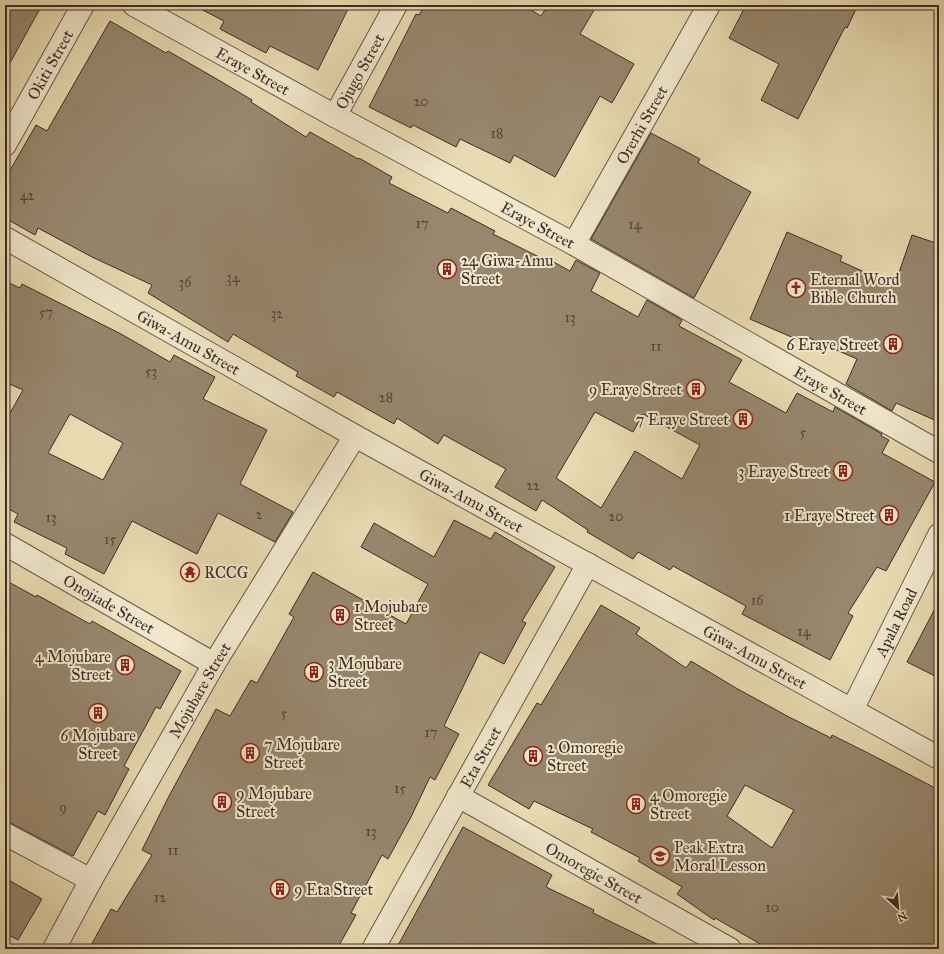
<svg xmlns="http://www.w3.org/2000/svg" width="944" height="954" viewBox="0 0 944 954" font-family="'IM FELL Great Primer',serif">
<rect width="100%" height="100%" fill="#e8dab1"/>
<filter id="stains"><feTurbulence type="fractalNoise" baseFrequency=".005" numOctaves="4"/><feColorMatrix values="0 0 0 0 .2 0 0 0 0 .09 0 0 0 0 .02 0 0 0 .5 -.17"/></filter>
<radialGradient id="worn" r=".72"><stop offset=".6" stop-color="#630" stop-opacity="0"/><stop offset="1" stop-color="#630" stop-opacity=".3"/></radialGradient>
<g fill="#97876e" stroke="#3f2d26" fill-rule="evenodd">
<path d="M5,5h37l-37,67z"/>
<path d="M193,5h157l-32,65 -48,-24 -4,7 -46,-24 4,-8z"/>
<path d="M425,5h98l18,11 7,-11h49l-17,29 54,30 -22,39 -12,-7 -45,81 -41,-22 -4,8 -50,-24 -4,8 -43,-22 -2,3 -42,-21 47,-93 3,1z"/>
<path d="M746,5h112l-11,23 -2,-1 -47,92 -37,-19 18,-36 -50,-26z"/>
<path d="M110,21l56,32 2,-2 47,27 37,22 -1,2 55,35 4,-5 48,27 1,-1 33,19 -3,6 59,30 3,-5 44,23 -2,3 54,27 1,-2 22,12 6,-11 24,13 -9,18 47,26 9,-17 35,20 -3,6 63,34 -13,22 57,31 11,-20 36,19 2,-5 47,27 -1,2 8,4 -7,13 53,29 -49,89 -9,-4 -29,46 5,3 -23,44 -88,-46 4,-8 -73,-40 -3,4 -32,-18 -5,7 -46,-27 1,-2 -46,-30 -6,11 -41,-24 11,-18 -62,-34 -6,9 -41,-26 -3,6 -57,-32 -3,5 -38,-21 2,-4 -65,-38 -5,8 -80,-49 4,-8 -60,-28 -54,-29 -3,7 -30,-17v-39l31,-54 11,6zM595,412l38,20 10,-18 57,31 -18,34 -47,-28 -34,57 -45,-30z"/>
<path d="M651,133l49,26 -2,4 53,29 -57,106 -103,-59z"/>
<path d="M787,232l55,24 -2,5 51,23 1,-2 3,2 17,-49 27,9v178l-43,-19 -4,8 -46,-27 11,-25 -50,-22 -2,6 -55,-24z"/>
<path d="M5,281l15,7 2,-4 99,50 49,28 4,-7 41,22 -12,22 64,31 -27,54 53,28 -18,30 -57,-29 -21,41 -65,-33 -28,53 -39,-20 2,-6 -53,-26 4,-8 -13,-7v-85l18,-32 -18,-8zM70,414l53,29 -20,37 -55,-27z"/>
<path d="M454,520l37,19 4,-7 60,35 -33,54 4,2 -22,41 -24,-12 -36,74 15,8 -24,46 -5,-3 -19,40 -23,42 -6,-4 -31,58 5,2 -19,34h-248l22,-40 6,3 35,-57 -10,-5 26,-52 48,-89 14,7 21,-36 6,3 37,-66 -5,-3 24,-42 93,52 22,-40 -67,-37 13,-24 60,34z"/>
<path d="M5,580l31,17 1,-2 53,29 2,-3 89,50 -21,38 -4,-2 -32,59 5,3 -24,46 -7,-4 -25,45 -68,-36z"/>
<path d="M939,601v77l-32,-16z"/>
<path d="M601,605l39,23 -4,6 50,34 5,-7 45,27 53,29 42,21 1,-3 38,19 69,36v159h-170l-54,-31 -1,2 -37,-26 5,-7 -44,-26 2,-3 -49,-26 2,-3 -59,-28 -5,8 -41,-24 49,-82 4,2zM745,785l49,25 -22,38 -45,-32z"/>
<path d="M463,827l89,48 -6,12 48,23 -1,3 74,36h-271z"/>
<path d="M5,878l37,21 -24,41 -13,-7z"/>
</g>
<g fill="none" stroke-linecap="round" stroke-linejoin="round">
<g stroke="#695849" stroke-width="24">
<g id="minor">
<path id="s1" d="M134,5l201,111 239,128 365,208"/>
<path id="s2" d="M335,116l61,-111"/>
<path id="s3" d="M5,145l78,-140"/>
<path id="s4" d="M5,238l350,198 584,322"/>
<path id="s5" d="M574,244l135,-239"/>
<path id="s6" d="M5,544l209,120"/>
<path id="s7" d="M852,710l87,-175"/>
<path id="s8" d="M458,796l272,153"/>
<path d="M5,834l86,46"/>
<path id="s9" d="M54,949l37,-69 123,-216 141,-228"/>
<path id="s10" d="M373,949l215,-385"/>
</g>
</g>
<use href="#minor" stroke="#f0e7cc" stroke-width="22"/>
</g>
<defs>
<g id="building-ring" transform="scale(1)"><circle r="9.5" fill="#f0e7cc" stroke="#8f2418" stroke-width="1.5"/><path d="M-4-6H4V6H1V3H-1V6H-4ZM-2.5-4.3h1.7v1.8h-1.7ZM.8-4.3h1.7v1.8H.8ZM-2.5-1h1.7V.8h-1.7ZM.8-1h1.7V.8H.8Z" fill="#8f2418"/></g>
<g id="church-ring" transform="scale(1)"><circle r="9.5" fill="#f0e7cc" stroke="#8f2418" stroke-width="1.5"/><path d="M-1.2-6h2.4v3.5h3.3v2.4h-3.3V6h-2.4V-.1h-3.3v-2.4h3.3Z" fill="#8f2418"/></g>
<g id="temple-ring" transform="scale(1)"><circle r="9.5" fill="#f0e7cc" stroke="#8f2418" stroke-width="1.5"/><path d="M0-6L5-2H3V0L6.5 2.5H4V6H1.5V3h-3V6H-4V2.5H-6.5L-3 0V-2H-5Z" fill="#8f2418"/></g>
<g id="school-ring" transform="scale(1)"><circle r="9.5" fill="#f0e7cc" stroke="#8f2418" stroke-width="1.5"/><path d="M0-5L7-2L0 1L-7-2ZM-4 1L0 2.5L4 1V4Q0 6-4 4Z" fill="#8f2418"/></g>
</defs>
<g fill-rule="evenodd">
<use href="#building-ring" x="447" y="269"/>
<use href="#church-ring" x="796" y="288"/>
<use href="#building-ring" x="893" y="344"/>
<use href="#building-ring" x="696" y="389"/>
<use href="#building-ring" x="743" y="419"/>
<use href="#building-ring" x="843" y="471"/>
<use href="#building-ring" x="889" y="515"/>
<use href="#temple-ring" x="190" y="572"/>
<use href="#building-ring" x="340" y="615"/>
<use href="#building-ring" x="125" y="665"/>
<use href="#building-ring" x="314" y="672"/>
<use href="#building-ring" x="98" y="713"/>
<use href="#building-ring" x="250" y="753"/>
<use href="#building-ring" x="533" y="756"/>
<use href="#building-ring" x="222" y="802"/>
<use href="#building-ring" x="636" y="804"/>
<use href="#school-ring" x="660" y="856"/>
<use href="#building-ring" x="280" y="889"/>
</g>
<g text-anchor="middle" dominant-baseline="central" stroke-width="4" stroke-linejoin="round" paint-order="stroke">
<g font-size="14" fill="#554438">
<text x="421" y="101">20</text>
<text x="497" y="133">18</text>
<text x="27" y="195">42</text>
<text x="422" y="223">17</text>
<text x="635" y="224">14</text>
<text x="233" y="277">34</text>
<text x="185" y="282">36</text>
<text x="46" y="312">57</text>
<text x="277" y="313">32</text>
<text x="570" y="317">13</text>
<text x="656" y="346">11</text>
<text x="151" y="371">53</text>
<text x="386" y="397">28</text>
<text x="803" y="432">5</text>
<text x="533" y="485">22</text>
<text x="259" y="514">2</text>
<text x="616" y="516">20</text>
<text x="51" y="517">13</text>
<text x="110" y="539">15</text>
<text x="757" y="600">16</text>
<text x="804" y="631">14</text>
<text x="284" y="713">5</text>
<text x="431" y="732">17</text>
<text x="400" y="788">15</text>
<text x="63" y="807">9</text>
<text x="371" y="831">13</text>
<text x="173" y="850">11</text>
<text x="160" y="897">12</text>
<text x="772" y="907">10</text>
</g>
<g font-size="16" fill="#3f2d26" stroke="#f0e7cc">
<text stroke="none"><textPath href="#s3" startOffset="92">Okiti Street</textPath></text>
<text stroke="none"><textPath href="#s1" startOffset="136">Eraye Street</textPath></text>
<text stroke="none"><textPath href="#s2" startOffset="51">Ojugo Street</textPath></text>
<text stroke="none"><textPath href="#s5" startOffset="137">Orerhi Street</textPath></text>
<text stroke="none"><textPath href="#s1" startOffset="460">Eraye Street</textPath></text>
<text stroke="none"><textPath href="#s4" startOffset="211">Giwa-Amu Street</textPath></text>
<text stroke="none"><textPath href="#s1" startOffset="796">Eraye Street</textPath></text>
<text stroke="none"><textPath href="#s4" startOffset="535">Giwa-Amu Street</textPath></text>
<text stroke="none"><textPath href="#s6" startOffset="120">Onojiade Street</textPath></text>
<text stroke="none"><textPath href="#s7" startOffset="98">Apala Road</textPath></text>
<text stroke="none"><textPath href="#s4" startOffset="859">Giwa-Amu Street</textPath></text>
<text stroke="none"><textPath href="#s9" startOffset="297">Mojubare Street</textPath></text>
<text stroke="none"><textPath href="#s10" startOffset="220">Eta Street</textPath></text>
<text stroke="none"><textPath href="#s8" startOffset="156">Omoregie Street</textPath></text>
</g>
<g font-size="16" fill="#3f2d26" stroke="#f0e7cc" text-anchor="start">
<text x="461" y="260">24 Giwa-Amu<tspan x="461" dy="18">Street</tspan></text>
<text x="810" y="279">Eternal Word<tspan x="810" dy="18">Bible Church</tspan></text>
<text x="879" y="344" text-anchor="end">6 Eraye Street</text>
<text x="682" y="389" text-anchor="end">9 Eraye Street</text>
<text x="729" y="419" text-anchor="end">7 Eraye Street</text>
<text x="829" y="471" text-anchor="end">3 Eraye Street</text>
<text x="875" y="515" text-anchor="end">1 Eraye Street</text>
<text x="204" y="572">RCCG</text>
<text x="354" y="606">1 Mojubare<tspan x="354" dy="18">Street</tspan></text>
<text x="111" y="656" text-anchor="end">4 Mojubare<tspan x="111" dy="18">Street</tspan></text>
<text x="328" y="663">3 Mojubare<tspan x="328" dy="18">Street</tspan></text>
<text x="98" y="735" text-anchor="middle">6 Mojubare<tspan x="98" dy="18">Street</tspan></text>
<text x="264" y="744">7 Mojubare<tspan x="264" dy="18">Street</tspan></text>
<text x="547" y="747">2 Omoregie<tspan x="547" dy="18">Street</tspan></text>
<text x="236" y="793">9 Mojubare<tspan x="236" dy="18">Street</tspan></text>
<text x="650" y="795">4 Omoregie<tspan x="650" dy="18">Street</tspan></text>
<text x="674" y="847">Peak Extra<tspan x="674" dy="18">Moral Lesson</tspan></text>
<text x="294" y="889">9 Eta Street</text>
</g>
</g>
<rect width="944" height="954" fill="none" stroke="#e8dab1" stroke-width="20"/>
<rect x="6" y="6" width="932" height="942" fill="none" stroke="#3f2d26" stroke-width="2"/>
<rect x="10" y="10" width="924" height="934" fill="none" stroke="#3f2d26"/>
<g transform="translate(898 908) rotate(154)" stroke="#f0e7cc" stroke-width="3" paint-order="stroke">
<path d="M0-3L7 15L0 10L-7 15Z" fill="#3f2d26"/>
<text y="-6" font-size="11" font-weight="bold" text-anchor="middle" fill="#3f2d26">N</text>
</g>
<rect width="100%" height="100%" filter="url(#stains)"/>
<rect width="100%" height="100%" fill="url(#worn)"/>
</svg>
